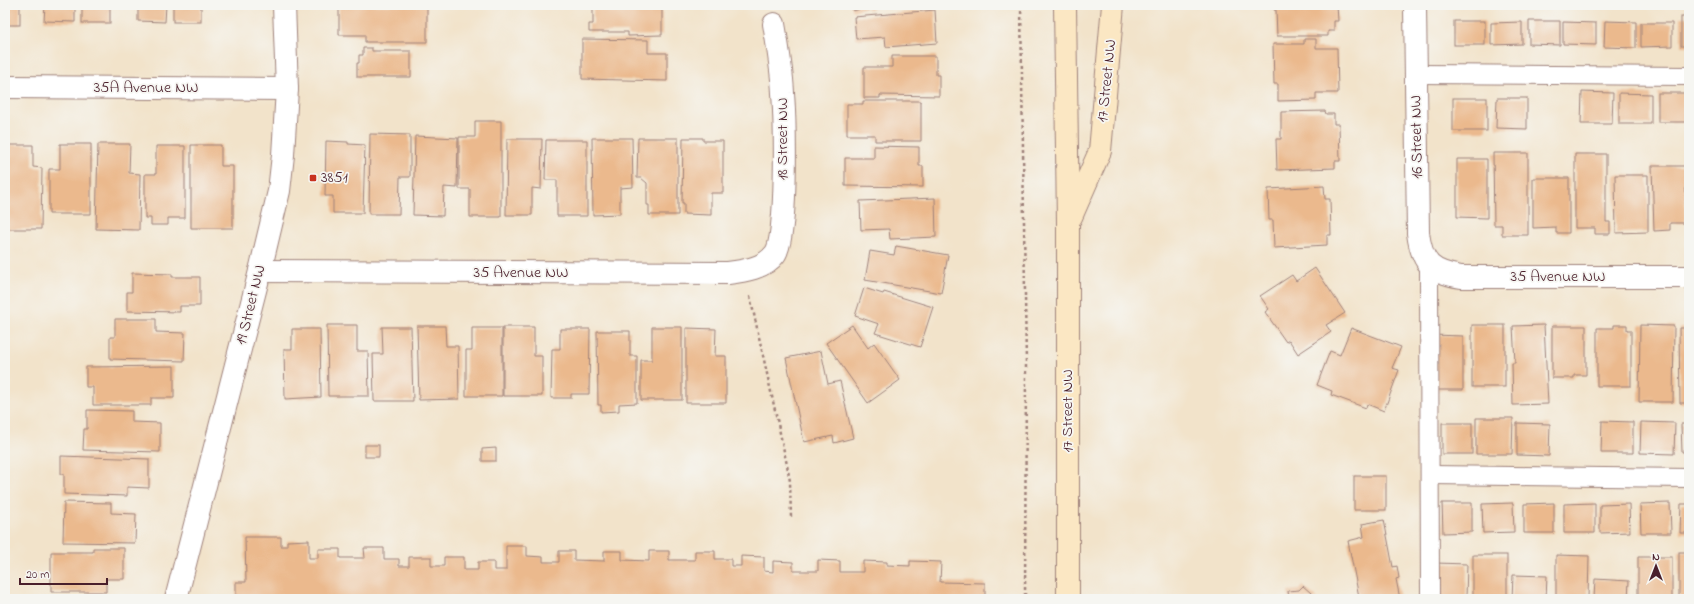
<svg xmlns="http://www.w3.org/2000/svg" width="1694" height="604" viewBox="0 0 1694 604" font-family="'Indie Flower',sans-serif">
<rect width="100%" height="100%" fill="#f6f6f2"/>
<filter id="ink" filterUnits="userSpaceOnUse"><feTurbulence type="fractalNoise" baseFrequency=".025" numOctaves="2"/><feDisplacementMap in="SourceGraphic" scale="8" xChannelSelector="R" yChannelSelector="G"/><feConvolveMatrix kernelMatrix="1 2 1 2 8 2 1 2 1" color-interpolation-filters="sRGB"/></filter>
<filter id="wash" filterUnits="userSpaceOnUse"><feTurbulence type="fractalNoise" baseFrequency=".012" numOctaves="4" result="noise"/><feDisplacementMap in="SourceGraphic" scale="16" xChannelSelector="R" yChannelSelector="G"/><feGaussianBlur stdDeviation="0.9" result="paint"/><feColorMatrix in="noise" values="0 0 0 0 0 0 0 0 0 0 0 0 0 0 0 0 0 1.4 0 .05"/><feComposite in="paint" operator="in"/></filter>
<g filter="url(#wash)">
<rect width="100%" height="100%" fill="#f2e3ca"/>
<g id="blocks">
<g fill="#ebb98d">
<rect x="5" y="5" width="15" height="20"/>
<path d="M45,5h30v17l-31,-1z"/>
<rect x="82" y="5" width="28" height="18"/>
<path d="M138,5h28l-1,17 -27,-1z"/>
<rect x="173" y="5" width="28" height="17"/>
<path d="M339,5h88v37h-62v-7h-26z"/>
<path d="M593,5h42v3h27v27l-34,1v-4h-39v-8h4z"/>
<path d="M851,5h32l-15,5 -1,-3 -14,4z"/>
<path d="M1274,5h63l1,16h-4v10h-6v5h-51l-1,-26h-2z"/>
<path d="M935,10l2,33 -51,4 -1,-10 -29,2 -2,-22z"/>
<rect x="1681" y="17" width="8" height="29"/>
<rect x="1454" y="21" width="31" height="24"/>
<path d="M1529,21h31v24l-31,-1z"/>
<path d="M1605,21l31,1v26l-32,-1z"/>
<path d="M1522,22v22l-31,1v-22z"/>
<path d="M1563,22l33,1v22l-33,-1z"/>
<path d="M1641,23h31v23l-31,1z"/>
<path d="M582,39l66,1v13h19v28l-85,-2z"/>
<path d="M1304,39h12v9h21l1,45h-22v7l-38,1v-17h-4l-1,-40h31z"/>
<path d="M363,48h9v3h39v26h-54v-14h2v-8h4z"/>
<path d="M892,56h44v19h3v21l-59,-1v3h-16v-31h28z"/>
<path d="M1582,92l31,1 -1,31h-31z"/>
<path d="M1619,93l32,1v30h-32z"/>
<rect x="1658" y="93" width="30" height="29"/>
<rect x="1453" y="98" width="34" height="33"/>
<path d="M1497,98h30v31l-31,-1z"/>
<path d="M863,101h58v40h-46v-6h-28v-31h16z"/>
<path d="M1325,111l1,3h8v10h5l1,37h-5v7l-58,2 -1,-31h5v-27z"/>
<path d="M475,121h26v96h-31v-28h-11v-52h16z"/>
<path d="M370,134l40,1v42h-10l-1,37h-30z"/>
<path d="M415,136l43,2 -1,50 -13,-1 -1,29 -30,-1z"/>
<path d="M592,138h40l1,49 -13,1v26l-27,1z"/>
<path d="M638,138h40v77h-29v-10h-2v-22l-6,-5h-4z"/>
<path d="M683,138h20v3h20v52h-12v22l-27,-1v-11h-2z"/>
<path d="M507,139h35l-1,50 -9,-1v27h-26z"/>
<path d="M546,140h41v76h-30v-36h-12z"/>
<path d="M326,141l22,1v2l17,1 -2,68h-30v-17h-8z"/>
<path d="M60,144h31v70h-42v-45h11z"/>
<path d="M98,144h32l-1,29 11,1 -1,56 -43,-1z"/>
<path d="M5,145h28v22l9,1 -1,61h-36z"/>
<path d="M191,145h30v21h12v62h-42z"/>
<path d="M156,146h29v72h-17v7h-17v-7h-6v-44h11z"/>
<path d="M874,146l45,1v19h4v21l-78,-1v-28h29z"/>
<path d="M1493,153h35v82h-26v-10h-8z"/>
<path d="M1575,154h31v68h4v12h-15v-6h-20z"/>
<path d="M1457,159h30v59l-30,-1z"/>
<path d="M1652,166h34l-1,57h-15v7l-16,1z"/>
<path d="M1615,175h33v57l-32,1z"/>
<path d="M1533,178h36v55h-13v-6l-23,1z"/>
<path d="M1324,186l1,13h5l1,36h-4v10l-53,3 -1,-28h-4l-1,-31z"/>
<path d="M935,198l1,39 -46,2 -1,-10 -28,1 -1,-29z"/>
<path d="M896,246l52,9 -7,38 -76,-13 5,-29 24,4z"/>
<path d="M1315,268l30,45 -19,12 5,7 -33,22 -9,-14 -3,2 -21,-30 4,-3 -9,-13 32,-21 4,6z"/>
<path d="M132,273l40,1v3h28v29h-20v6l-53,-1v-19h5z"/>
<path d="M864,288l19,6 1,-2 49,15 -13,40 -45,-14 4,-9 -24,-8z"/>
<path d="M115,319h41v13l29,1 -1,28 -74,-2v-22h5z"/>
<path d="M327,325h30v26h11l1,45h-41z"/>
<path d="M852,325l16,23 6,-5 26,37 -32,23 -42,-60z"/>
<rect x="1472" y="325" width="33" height="62"/>
<path d="M1544,325l4,79 -35,1 -1,-42h3l-2,-37z"/>
<path d="M1614,325h13v5h4v56h-34v-58h17z"/>
<path d="M1640,325l34,1 -1,76h-34z"/>
<path d="M417,326h28l1,20h12l1,53 -40,1z"/>
<path d="M1552,326h34v49h-12v3h-22z"/>
<path d="M382,327h29l2,74h-39l-1,-47h10z"/>
<path d="M503,327h31v29h8v40h-39z"/>
<path d="M652,327h30v73h-41v-40h11z"/>
<path d="M472,328h30v68h-36v-46h6z"/>
<path d="M686,328l30,1 -1,27h11v47h-40z"/>
<path d="M1351,328l50,19 -9,21 7,2 -15,41 -17,-7 -1,4 -35,-13 1,-4 -15,-6 13,-34 10,4z"/>
<path d="M1679,328h10v75h-9z"/>
<path d="M292,329h28l1,68 -36,2 -1,-50h8z"/>
<path d="M560,329h30l-1,65h-18v4h-20l1,-49h8z"/>
<path d="M597,331h33v25h7v47l-18,1v7l-18,1v-7h-3z"/>
<path d="M1432,335l31,1v54h-31z"/>
<path d="M821,351l7,33 12,-3 13,57 -19,5 -1,-7 -29,6 -18,-84z"/>
<path d="M174,366v32h-23v7h-58v-18h-7v-20z"/>
<path d="M87,410l45,1v11l28,1v29l-77,-2 1,-21h3z"/>
<path d="M1476,418h37l-1,36h-36z"/>
<path d="M1602,421l31,1v31h-32z"/>
<path d="M1641,422l34,1 -1,31 -34,-1z"/>
<rect x="1442" y="423" width="30" height="31"/>
<path d="M1517,423l33,1 -1,32 -32,-1z"/>
<path d="M1681,424h8v28h-7z"/>
<rect x="365" y="445" width="14" height="12"/>
<path d="M496,448v13h-14v-12z"/>
<path d="M61,456l88,3v29l-22,-1v9l-63,-2v-20h-3z"/>
<rect x="1354" y="476" width="32" height="34"/>
<path d="M64,502l47,1v10l25,1 -1,29 -72,-1z"/>
<path d="M1442,503h30v29l-29,1z"/>
<path d="M1513,503l1,29 -31,1 -1,-29z"/>
<path d="M1554,503v30h-30v-29z"/>
<path d="M1595,503v30h-31v-29z"/>
<path d="M1670,503l1,30h-30l-1,-29z"/>
<path d="M1629,504l1,28 -30,1v-28z"/>
<path d="M1681,504h8v29h-9z"/>
<path d="M1384,520l9,47 4,-1 2,12 -3,1 4,20h-34v-3l-7,1 -11,-56 16,-4 -2,-13z"/>
<path d="M245,537h36v9h6v-5l22,-1v18h9v-9h22v9h25l-1,-10h20v11h15v7h10v-9h22v9h13v-9h20v13h14v-8h16v8h12v-24h21v10l16,1v5h16v-11h15v9l30,1v-10h18v9l27,1v-10h20v9h26v-9h20v8h16v7h10v-10l23,1v14l9,1v-11l20,1v9h25v-11l22,1v11h23v-11l24,1v3l23,1v-5l31,1 -1,20 45,1v16h-749v-17h10z"/>
<path d="M93,548h31v31h-18v13h-55v-40h42z"/>
<rect x="1679" y="552" width="10" height="47"/>
<rect x="1473" y="555" width="34" height="44"/>
<path d="M1556,555l33,1 -1,43h-32z"/>
<rect x="1638" y="557" width="34" height="42"/>
<path d="M1435,563l32,1 -1,35h-31z"/>
<path d="M1513,575l34,1 -1,23h-34z"/>
<path d="M1595,579l34,2 -1,18h-34z"/>
<path d="M1303,586l15,13h-29l-1,-8 11,-1z"/>
</g>
</g>
</g>
<g filter="url(#ink)">
<use href="#blocks" fill-opacity="0" stroke="#9e817a" stroke-width="1"/>
<g fill="none" stroke-linecap="round" stroke-linejoin="round">
<g stroke="#9e817a" stroke-width="20">
<g id="service">
<path d="M1416,74l273,2"/>
<path d="M1429,266l1,333"/>
<path d="M1431,475l258,3"/>
</g>
</g>
<g stroke="#9e817a" stroke-width="24">
<g id="minor">
<path d="M1415,5l3,228c4,31 13,39 43,44h228"/>
<path d="M5,87l282,2"/>
<path d="M260,271l468,2c16,-2 37,-5 47,-19 13,-17 10,-134 8,-161 -1,-23 -5,-46 -9,-69"/>
</g>
</g>
<g stroke="#9e817a" stroke-width="24">
<path id="tertiary" d="M176,599l84,-328 19,-80 4,-36 4,-66 -3,-84"/>
</g>
<g stroke="#9e817a" stroke-width="24">
<g id="secondary">
<path d="M1065,5l3,218v376"/>
<path d="M1071,217l29,-66 13,-146"/>
</g>
</g>
<g stroke="#9e817a" stroke-width="2.5" stroke-dasharray="3 3" stroke-linecap="butt">
<path d="M1021,5l5,360 -1,234"/>
<path d="M750,296l37,169 3,16 1,37"/>
</g>
<use href="#service" stroke="#fff" stroke-width="18"/>
<use href="#minor" stroke="#fff" stroke-width="22"/>
<use href="#tertiary" stroke="#fff" stroke-width="22"/>
<use href="#secondary" stroke="#fbe7c3" stroke-width="22"/>
</g>
</g>
<rect fill="#c8321e" stroke="#f6f6f2" stroke-width="1.5" x="309" y="174" width="8" height="8" rx="2"/>
<g text-anchor="middle" dominant-baseline="central" stroke-width="3.5" stroke-linejoin="round" paint-order="stroke">
<g font-size="16" fill="#4a1f2b" stroke="#f6f6f2">
<text transform="translate(1107 81) rotate(-84)">17 Street NW</text>
<text x="146" y="88">35A Avenue NW</text>
<text transform="translate(1417 137) rotate(-91)">16 Street NW</text>
<text transform="translate(783 139) rotate(-90)">18 Street NW</text>
<text x="521" y="273">35 Avenue NW</text>
<text x="1558" y="277">35 Avenue NW</text>
<text transform="translate(251 305) rotate(-76)">19 Street NW</text>
<text transform="translate(1068 411) rotate(-90)">17 Street NW</text>
</g>
<g font-size="16" fill="#4a1f2b" stroke="#f6f6f2" text-anchor="start">
<text x="321" y="178">3851</text>
</g>
</g>
<rect width="1694" height="604" fill="none" stroke="#f6f6f2" stroke-width="20"/>
<g transform="translate(1656 566)" stroke="#f6f6f2" stroke-width="3" paint-order="stroke">
<path d="M0-3L7 15L0 10L-7 15Z" fill="#4a1f2b"/>
<text y="-6" font-size="11" font-weight="bold" text-anchor="middle" fill="#4a1f2b">N</text>
</g>
<path d="M20 578v6h87v-6" fill="none" stroke="#4a1f2b" stroke-width="2"/>
<text x="26" y="578" font-size="12" fill="#4a1f2b" stroke="#f6f6f2" stroke-width="3" paint-order="stroke">20 m</text>
</svg>
